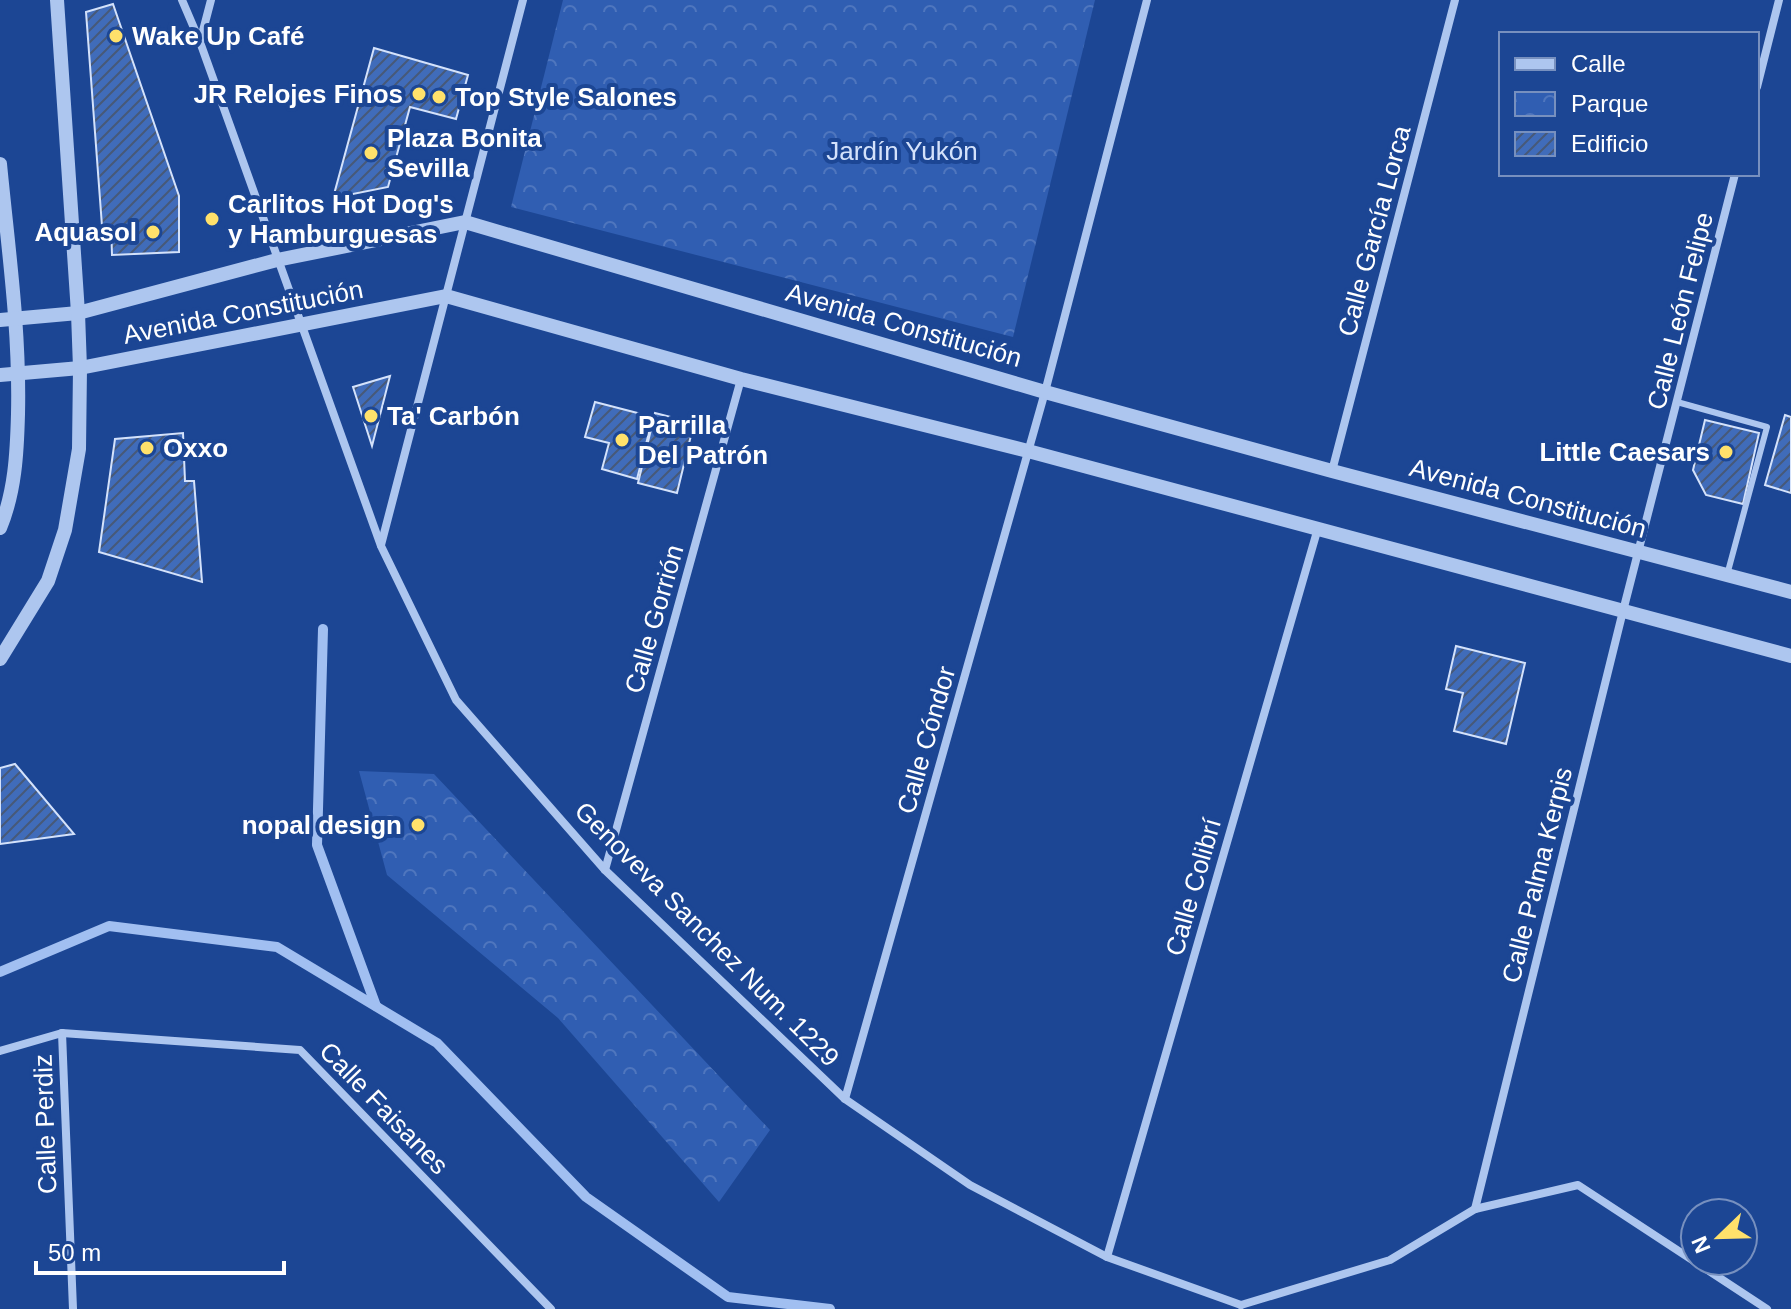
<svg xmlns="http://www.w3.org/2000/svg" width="1791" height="1309" viewBox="0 0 1791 1309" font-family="Helvetica,sans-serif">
<defs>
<pattern id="park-crowns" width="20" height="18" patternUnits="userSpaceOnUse" patternTransform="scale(2)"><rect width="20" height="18" fill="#305eb2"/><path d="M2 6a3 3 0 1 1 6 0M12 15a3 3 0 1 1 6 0" fill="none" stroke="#4f76be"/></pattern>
<pattern id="building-hatch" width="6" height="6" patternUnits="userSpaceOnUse" patternTransform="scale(2)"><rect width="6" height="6" fill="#406cba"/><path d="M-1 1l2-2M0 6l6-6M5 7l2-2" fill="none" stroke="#475978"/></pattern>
</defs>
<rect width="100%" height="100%" fill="#1c4694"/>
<g fill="url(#park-crowns)">
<path d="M563,0h532l-82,337 -502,-130z"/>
<path d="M359,771l75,3 336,356 -51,72 -161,-184 -171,-143z"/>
</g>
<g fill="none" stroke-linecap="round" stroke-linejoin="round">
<g stroke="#a1bff1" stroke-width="10">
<path d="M323,629l-6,216 59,161"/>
<path d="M0,972l109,-46 168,21 160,96 149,154 142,100 102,12"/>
</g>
</g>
<g fill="url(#building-hatch)" stroke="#d4e2fb" stroke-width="2">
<path d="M113,4l66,192v56l-67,3 -1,-30 -9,1 -16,-214z"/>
<path d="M374,48l94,27 -12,44 -46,-12 -22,80 -55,11z"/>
<path d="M390,376l-18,70 -19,-59z"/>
<path d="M595,402l58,15 -16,62 -35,-10 7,-26 -24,-6z"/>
<path d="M655,413l39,10 -17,70 -39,-10z"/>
<path d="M1785,415l6,2v76l-26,-8z"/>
<path d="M1705,420l54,13 -16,71 -37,-9 -13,-25z"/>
<path d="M183,433l2,48h9l8,101 -103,-30 16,-113z"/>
<path d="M1456,646l69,17 -19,81 -52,-13 9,-38 -17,-4z"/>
<path d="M15,764l59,70 -74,10v-76z"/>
</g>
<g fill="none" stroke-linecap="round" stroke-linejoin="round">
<path stroke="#adc6ef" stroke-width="6" d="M1677,402l90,25 -40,148"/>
<g stroke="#adc6ef" stroke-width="8">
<path d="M182,0l18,42 181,504 75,154 149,170 240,229 125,86 137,72 134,48"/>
<path d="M200,42l11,-42"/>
<path d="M1757,87l22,-87"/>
<path d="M1332,471l123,-471"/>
<path d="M381,545l142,-545"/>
<path d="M605,870l136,-491"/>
<path d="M62,1033l11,276"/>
<path d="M0,1051l62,-18 238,17 251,259"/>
<path d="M845,1099l200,-707 102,-392"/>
<path d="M1475,1209l148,-598 112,-437"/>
<path d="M1107,1257l211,-729"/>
<path d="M1241,1305l149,-45 85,-51 103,-24 189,124"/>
</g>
<g stroke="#adc6ef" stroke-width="14">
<path d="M0,164c8,83 20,166 18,250 -1,39 -3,78 -18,114"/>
<path d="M0,320l78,-7 199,-53 188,-38 580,170 287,79 459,121"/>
<path d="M0,375l80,-7 366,-72 295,83 287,72 763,205"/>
<path d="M0,659l48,-78 17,-51 14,-81 1,-81 -2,-55 -21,-313"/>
</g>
</g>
<g fill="#ffe16b" stroke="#1c4694" stroke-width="3">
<circle cx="116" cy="36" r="8"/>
<circle cx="419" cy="94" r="8"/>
<circle cx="439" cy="97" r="8"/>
<circle cx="371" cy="153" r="8"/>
<circle cx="212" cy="219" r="8"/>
<circle cx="153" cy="232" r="8"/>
<circle cx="371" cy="416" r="8"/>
<circle cx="622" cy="440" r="8"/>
<circle cx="147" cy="448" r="8"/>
<circle cx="1726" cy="452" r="8"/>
<circle cx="418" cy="825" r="8"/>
</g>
<g text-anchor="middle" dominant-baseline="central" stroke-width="8" stroke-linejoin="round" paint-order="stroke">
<g font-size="26" font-weight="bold" fill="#fff" stroke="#1c4694" text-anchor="start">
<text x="132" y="36">Wake Up Café</text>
<text x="403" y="94" text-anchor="end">JR Relojes Finos</text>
<text x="455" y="97">Top Style Salones</text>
<text x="387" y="138">Plaza Bonita<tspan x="387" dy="30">Sevilla</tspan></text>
<text x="228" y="204">Carlitos Hot Dog's<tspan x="228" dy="30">y Hamburguesas</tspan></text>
<text x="137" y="232" text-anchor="end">Aquasol</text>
<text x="387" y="416">Ta' Carbón</text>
<text x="638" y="425">Parrilla<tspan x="638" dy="30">Del Patrón</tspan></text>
<text x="163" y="448">Oxxo</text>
<text x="1710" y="452" text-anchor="end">Little Caesars</text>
<text x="402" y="825" text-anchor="end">nopal design</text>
</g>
<g font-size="26" fill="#d4e2fb" stroke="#1c4694">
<text x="902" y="151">Jardín Yukón</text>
</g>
<g font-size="26" fill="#fff" stroke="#1c4694">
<text transform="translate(1374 231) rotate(-75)">Calle García Lorca</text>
<text transform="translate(1680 311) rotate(-76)">Calle León Felipe</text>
<text transform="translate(243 312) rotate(-11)">Avenida Constitución</text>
<text transform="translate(904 325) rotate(16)">Avenida Constitución</text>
<text transform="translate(1528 498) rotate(15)">Avenida Constitución</text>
<text transform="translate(654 619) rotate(-74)">Calle Gorrión</text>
<text transform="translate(926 740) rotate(-74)">Calle Cóndor</text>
<text transform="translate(1537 875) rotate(-76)">Calle Palma Kerpis</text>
<text transform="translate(1193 887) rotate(-74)">Calle Colibrí</text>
<text transform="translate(707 934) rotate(45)">Genoveva Sanchez Num. 1229</text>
<text transform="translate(384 1108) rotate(46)">Calle Faisanes</text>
<text transform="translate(45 1124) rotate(-92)">Calle Perdiz</text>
</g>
</g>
<rect x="1499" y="32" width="260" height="144" fill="#1c4694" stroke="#7790bf" stroke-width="2"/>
<rect x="1515" y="58" width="40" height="12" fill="#adc6ef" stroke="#7790bf" stroke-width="2"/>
<text x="1571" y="72" font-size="24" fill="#ffffff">Calle</text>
<rect x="1515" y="92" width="40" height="24" fill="url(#park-crowns)" stroke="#7790bf" stroke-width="2"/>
<text x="1571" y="112" font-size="24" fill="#ffffff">Parque</text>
<rect x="1515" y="132" width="40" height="24" fill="url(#building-hatch)" stroke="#7790bf" stroke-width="2"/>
<text x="1571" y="152" font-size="24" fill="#ffffff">Edificio</text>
<g transform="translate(1719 1237) rotate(247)"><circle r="38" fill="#1c4694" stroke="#7790bf" stroke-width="2"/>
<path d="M0-6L14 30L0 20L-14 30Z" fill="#ffe16b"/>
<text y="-12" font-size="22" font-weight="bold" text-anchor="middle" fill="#ffffff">N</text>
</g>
<path d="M36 1261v12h248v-12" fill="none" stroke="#ffffff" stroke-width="4"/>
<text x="48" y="1261" font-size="24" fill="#ffffff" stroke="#1c4694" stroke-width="6" paint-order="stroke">50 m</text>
</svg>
